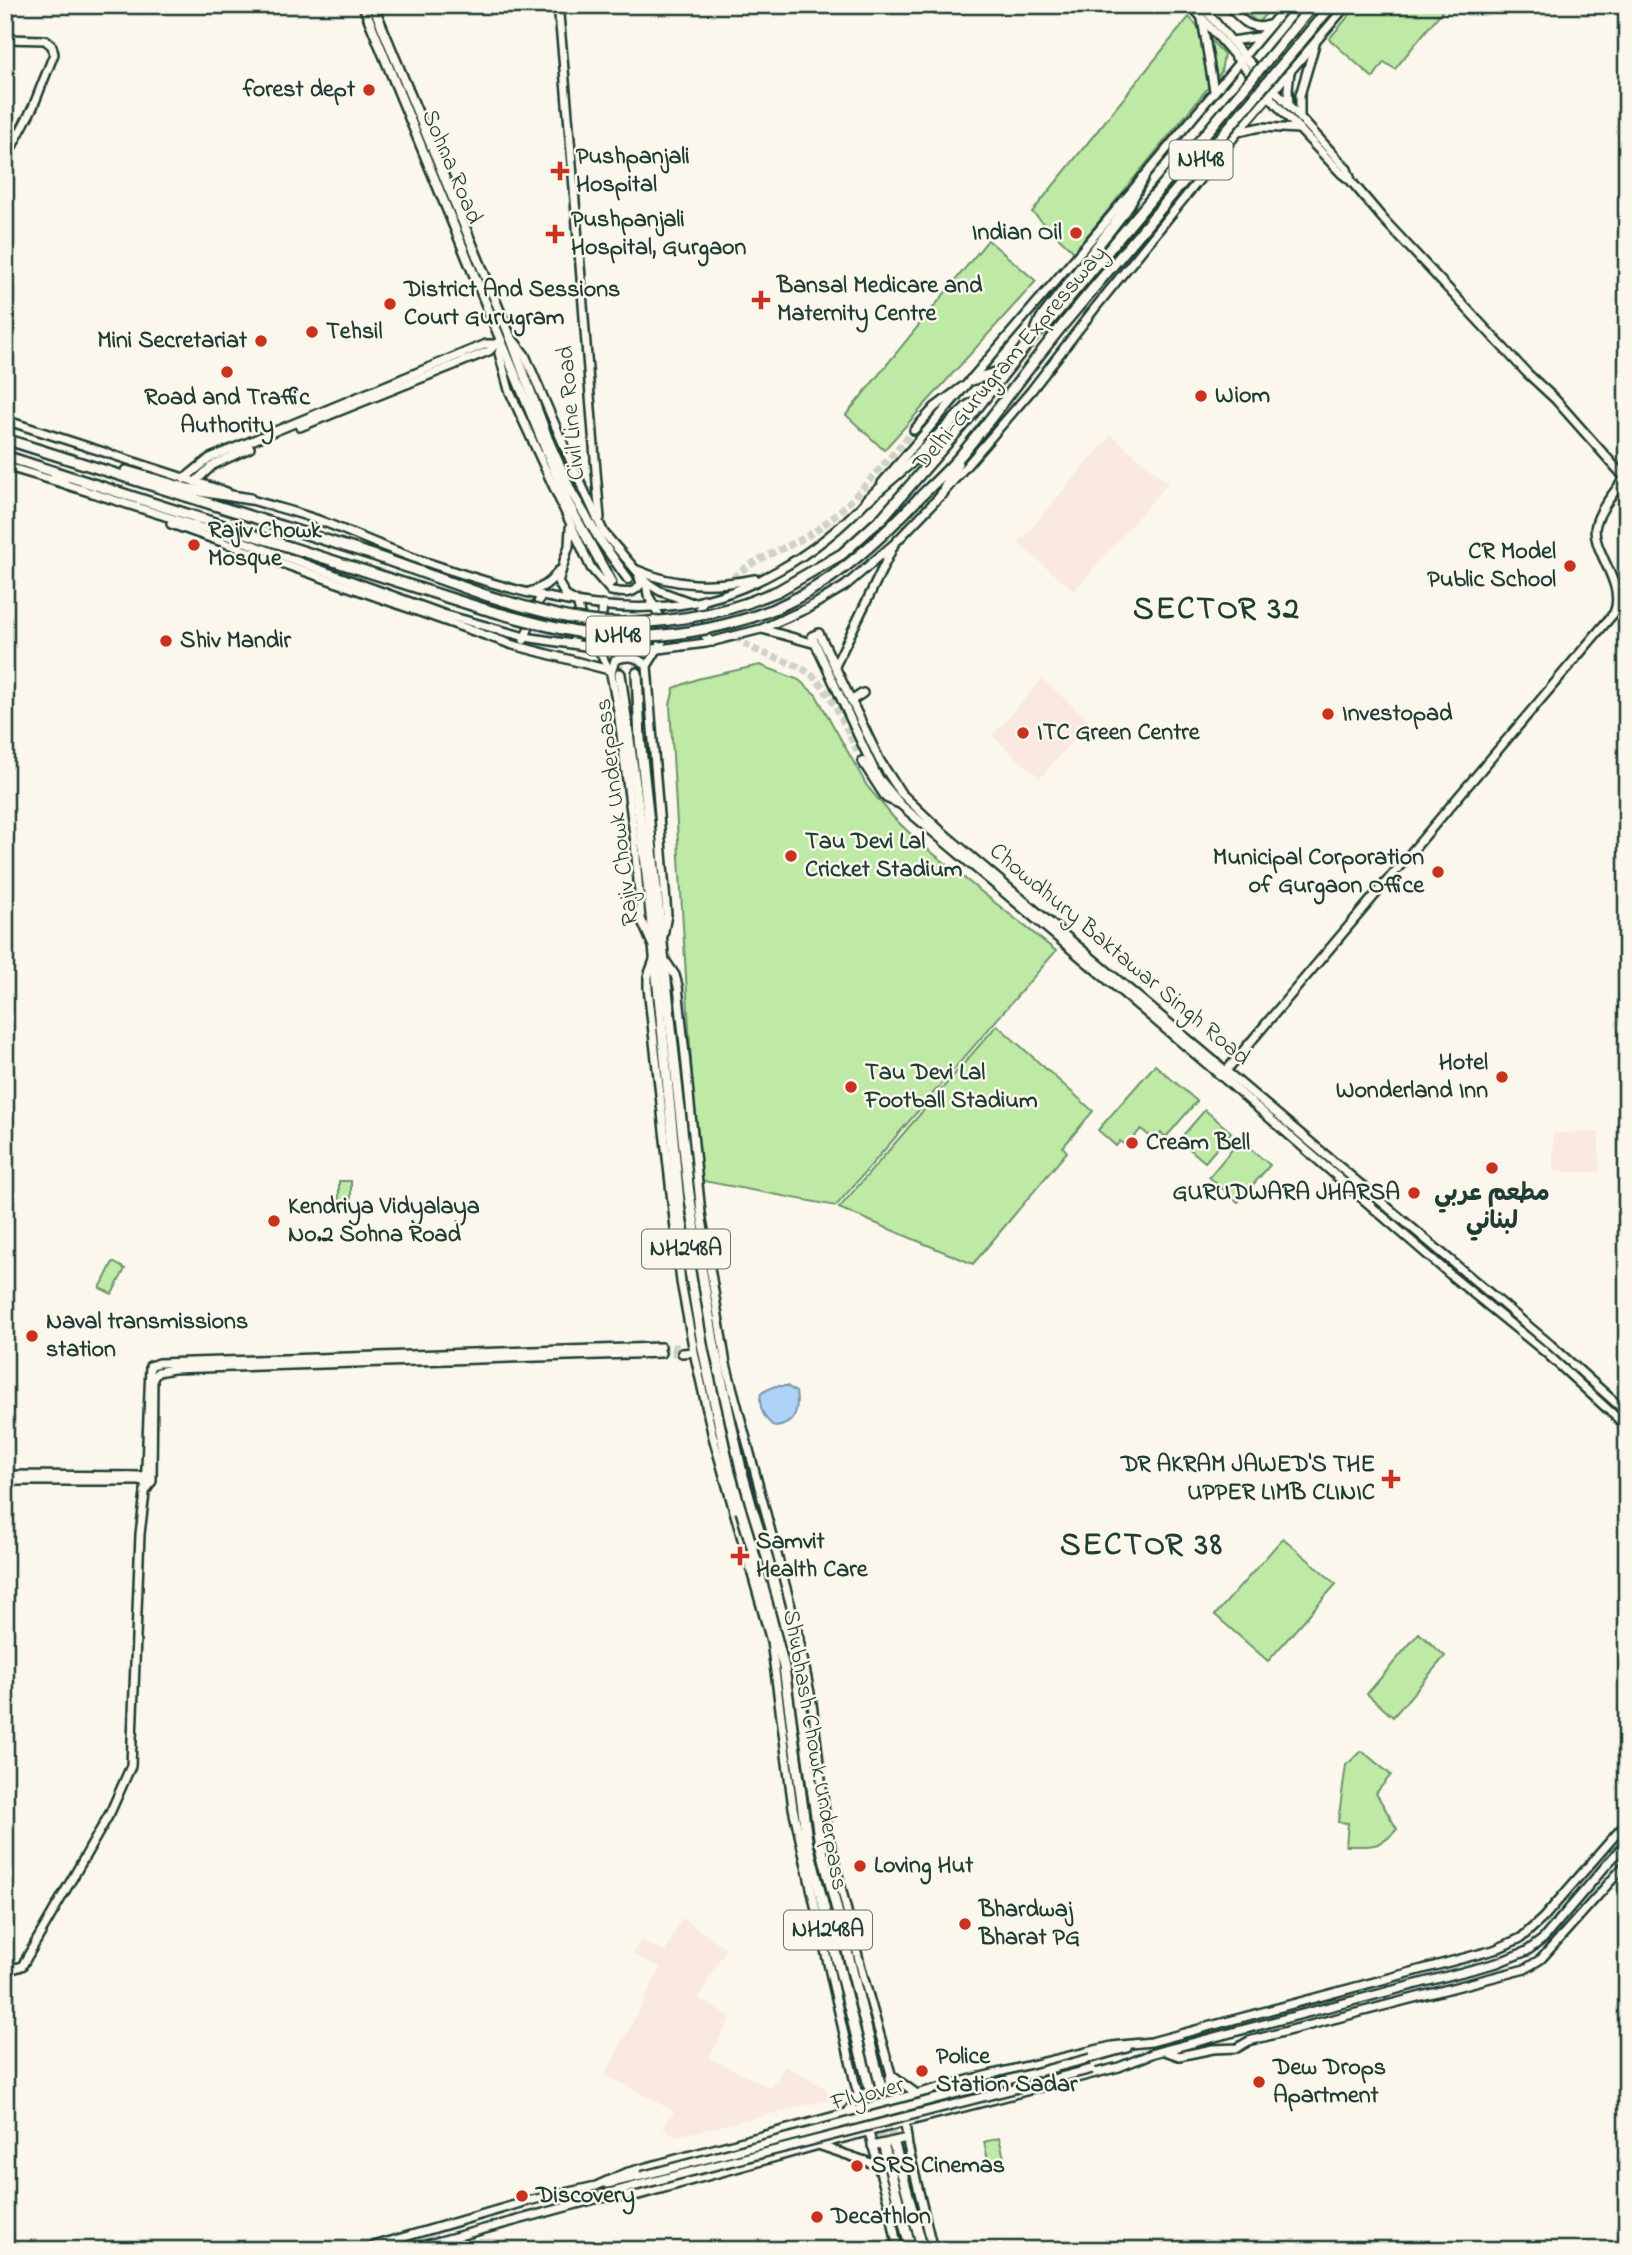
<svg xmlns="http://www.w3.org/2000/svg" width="1632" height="2255" viewBox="0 0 1632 2255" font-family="'Indie Flower','Playpen Sans Arabic',sans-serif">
<rect width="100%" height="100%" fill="#fbf7ec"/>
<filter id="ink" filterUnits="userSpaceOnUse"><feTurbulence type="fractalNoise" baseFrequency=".0143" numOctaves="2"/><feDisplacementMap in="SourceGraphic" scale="14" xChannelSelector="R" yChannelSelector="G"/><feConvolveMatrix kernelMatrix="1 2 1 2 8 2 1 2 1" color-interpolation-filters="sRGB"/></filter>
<g filter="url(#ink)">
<g fill="#fae9e0">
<path d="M1111,435l57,48 -94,108 -56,-48z"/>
<path d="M1042,679l48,42 -50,57 -48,-42z"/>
<path d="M1599,1132v40h-46v-39z"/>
<path d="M682,1918l44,30 -27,51 32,18 -22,41 62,30 14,-22 42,23 1,11 -150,36 -15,-7 11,-18 -69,-36 56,-107 -28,-14 7,-14 25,12z"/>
<path d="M549,2238l19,12h-61z"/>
</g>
<g fill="#beeaa6" stroke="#6e946d" stroke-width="2">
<path d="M1237,5h36l-15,18z"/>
<path d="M1358,5h89l-52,64 -11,-7 -11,16 -44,-39z"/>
<path d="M1189,17l35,37 -3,18 -147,180 -42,-40z"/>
<path d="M988,240l48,41 -152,169 -38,-35z"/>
<path d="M760,665l39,15 17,15 51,91 27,32 26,25 136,108 -220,255 -138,-26 -28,-475 4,-17 23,-9z"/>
<path d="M997,1025l96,86 -30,36 4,5 -94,112 -134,-56z"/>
<path d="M1155,1065l42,36 -31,36 -5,-4 -3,4 -3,-3 -3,4 -11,-9 -15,17 -6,-5 -4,5 -18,-16z"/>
<path d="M1205,1110l26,22 -26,30 -26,-22z"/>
<path d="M1240,1140l30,25 -32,37 -29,-25z"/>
<rect x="339" y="1181" width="12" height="21"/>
<path d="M113,1262l12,7 -13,25 -12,-6z"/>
<path d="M1283,1538l53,46 -68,77 -53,-46z"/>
<path d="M1419,1633l26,23 -52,61 -26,-23z"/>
<path d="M1362,1751l29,24 -15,18 21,36c-17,20 -26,17 -51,17l2,-23 -10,-1 8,-57z"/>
<path d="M999,2138l6,23 -16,4 -5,-23z"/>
</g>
<path fill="#afd2f7" stroke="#7596a9" stroke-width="2" d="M775,1386h12l9,6c3,18 -1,33 -21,35 -11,-8 -17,-20 -14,-34z"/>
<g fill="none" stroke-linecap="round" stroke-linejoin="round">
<g stroke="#cfd2c7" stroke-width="7" stroke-dasharray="7 3.5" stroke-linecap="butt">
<path d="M862,761c-13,-25 -31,-75 -56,-90 -19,-12 -51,-17 -67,-32 -13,-11 -23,-32 -15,-48 13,-29 63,-41 88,-58 39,-26 70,-68 102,-103"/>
<path d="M661,1347h21"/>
<path d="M661,1353h21"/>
</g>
<g stroke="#cfd2c7" stroke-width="8" stroke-dasharray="8 4" stroke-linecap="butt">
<path d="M628,579l5,22 4,72"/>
<path d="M611,582l6,18 3,74"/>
</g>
<g stroke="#cfd2c7" stroke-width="9" stroke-dasharray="9 4.5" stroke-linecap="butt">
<path d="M881,2087l13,57"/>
<path d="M870,2090l14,57"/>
</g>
<g stroke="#1f3d34" stroke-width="12">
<g id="secondary">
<path d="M558,5c17,171 27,342 42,513"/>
<path d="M1191,5l92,107 59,62 9,7 33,39 143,153 28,26 71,80"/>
<path d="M1201,5l43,51 103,113 4,11"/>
<path d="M1228,5c11,12 22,27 40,20"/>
<path d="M1202,19l12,72"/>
<path d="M5,39l40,1 7,6 2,8 -21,53 -28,53"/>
<path d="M1232,41l26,-4"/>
<path d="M1289,105l-1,-16 2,-18"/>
<path d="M1300,117v-22l15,-51"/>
<path d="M1238,132l23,-5 38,2"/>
<path d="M511,337l14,18 46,107 33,71 42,49 2,13 11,20 4,13v12l-16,26 20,249 -4,21"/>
<path d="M502,343l-3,10 10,37 82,178 20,23c13,2 22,4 30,-7l-2,-7"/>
<path d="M5,420l222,72"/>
<path d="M300,427l189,-76 8,-8"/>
<path d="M914,430l21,-23 27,-20"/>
<path d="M5,466l60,18"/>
<path d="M51,471l16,14 164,52 212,77 82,23 73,11 61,1 47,-6 55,-14 47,-21 37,-22 50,-43 47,-49 89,-103 64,-83 143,-176 109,-127"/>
<path d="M184,479l26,-21 276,-114h9"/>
<path d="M195,482l18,-17 37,-17"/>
<path d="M882,483l218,-254 187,-224"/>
<path d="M245,498c26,8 52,14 76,23 34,13 66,28 99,39 79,27 165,54 249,46 77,-7 150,-53 201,-109"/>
<path d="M171,524l342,121 96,25"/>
<path d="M565,559l-7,23 8,14 11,6c5,16 6,29 -5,41"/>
<path d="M564,561l5,-15 1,-18"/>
<path d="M637,570c39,17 76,17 118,9"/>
<path d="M646,582l14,9 30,11"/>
<path d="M529,592c13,-4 22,-9 29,-21"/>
<path d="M704,599c-10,19 -10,29 8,43"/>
<path d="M603,605l-5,43 13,26 7,37 17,132 6,76 11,25"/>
<path d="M762,629l54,15"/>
<path d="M524,640l17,-45"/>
<path d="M835,666l58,-119"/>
<path d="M611,673l4,-13c13,-5 22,-4 32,6"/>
<path d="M851,701l12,-8"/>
<path d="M862,761l24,37 11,5"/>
<path d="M654,960l-6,16v12l33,294 13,70 19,85 58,204 22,167 62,275 34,121 9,46"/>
<path d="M665,960l10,15 3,11 23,227 25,151 71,265 15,74 15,127 35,142 43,151 3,23 25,104"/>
<path d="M1226,1071l388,-458c13,-30 -25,-64 -18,-89 4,-16 20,-33 29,-47"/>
<path d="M682,1353l12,-1"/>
<path d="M1627,1413l-76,-68 -611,-515 -39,-37 -21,-32 -61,-128 -7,3 65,140 24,29 320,271 232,201 92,75 82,75"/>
<path d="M5,1475l143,1"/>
<path d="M5,1481h142"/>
<path d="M145,1492l7,-11 1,-103 5,-6 15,-3 488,-16"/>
<path d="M5,1962l11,6 6,-2 88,-153 21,-47 9,-232 5,-41 5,-127 8,-3 503,-16"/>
<path d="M1165,2051l14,5 34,-7 24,-1 12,-7 276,-72 16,-10 86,-96"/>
<path d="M1091,2058l36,-10"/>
<path d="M891,2075l26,19"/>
<path d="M848,2112l10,-17 30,-7 2,-10"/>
<path d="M821,2146l56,19"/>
<path d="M872,2146l35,-8"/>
<path d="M607,2184l34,-8"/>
<path d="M606,2194l37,-10"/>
<path d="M360,2250l168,-49 68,-15 29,-13 347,-94 140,-33 39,-4 343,-92 27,-12 22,-20 84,-96"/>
<path d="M407,2250l192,-52 40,-3 205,-57 275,-71 35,-14 343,-90 30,-12 16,-12 84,-98"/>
</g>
</g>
<g stroke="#1f3d34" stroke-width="13">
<g id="primary">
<path d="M363,5l204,496 44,81"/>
<path d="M373,5l137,331 38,103 24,54 28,47 28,39"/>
</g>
</g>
<g stroke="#1f3d34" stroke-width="14">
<g id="highway">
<path d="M1035,333l6,-14 86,-111 16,-30"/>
<path d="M971,380l35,-10"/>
<path d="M5,439l368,116 115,41"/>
<path d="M5,456l479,153"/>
<path d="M126,471l62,18 62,10"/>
<path d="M942,494l15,-31"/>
<path d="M867,500l43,-37 58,-57 15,-9"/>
<path d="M747,603l31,-12 50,-29 14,-8 40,-36 91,-105 62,-79 11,-9 16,-19"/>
<path d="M752,617c66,-21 118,-67 165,-117 15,-15 31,-29 45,-46 38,-45 71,-94 109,-139"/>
<path d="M637,673l3,66 49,455 25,152 27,123 11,39"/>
<path d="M620,674l26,190 34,347 23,138 27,124 11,38"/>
<path d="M766,1553l29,111 24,174 62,249"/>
<path d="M755,1557l29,110 23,173 63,250"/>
<path d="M894,2144l29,106"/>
<path d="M884,2147l27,103"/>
</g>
</g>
<use href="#secondary" stroke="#fbf7ec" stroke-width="7"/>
<use href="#primary" stroke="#fbf7ec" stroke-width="8"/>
<use href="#highway" stroke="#fbf7ec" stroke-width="9"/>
<g stroke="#1f3d34" stroke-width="12" stroke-linecap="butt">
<g id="secondary-bridge">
<path d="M641,2176l450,-118"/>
<path d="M643,2184l449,-115"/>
</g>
</g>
<g stroke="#1f3d34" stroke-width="14" stroke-linecap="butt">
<g id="highway-bridge">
<path d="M1062,306l251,-301"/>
<path d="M1071,315l261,-310"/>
<path d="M488,596c31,9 62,19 94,24 48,8 119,-1 165,-17"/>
<path d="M484,609c33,9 66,19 99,24 56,8 115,1 169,-16"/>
<path d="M752,1508l14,45"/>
<path d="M741,1511l14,46"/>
</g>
</g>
<use href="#secondary-bridge" stroke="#fbf7ec" stroke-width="7"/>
<use href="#highway-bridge" stroke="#fbf7ec" stroke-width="9"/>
</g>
</g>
<g fill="#c8321e" stroke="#fbf7ec" stroke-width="2.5">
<circle cx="369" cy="90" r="7"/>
<path d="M556.5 160.5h7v7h7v7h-7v7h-7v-7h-7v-7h7z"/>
<circle cx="1076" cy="233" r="7"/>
<path d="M551.5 223.5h7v7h7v7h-7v7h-7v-7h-7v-7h7z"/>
<path d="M757.5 289.5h7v7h7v7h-7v7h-7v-7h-7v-7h7z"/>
<circle cx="390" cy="304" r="7"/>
<circle cx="312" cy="332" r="7"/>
<circle cx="261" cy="341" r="7"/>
<circle cx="227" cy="372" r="7"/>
<circle cx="1201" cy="396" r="7"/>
<circle cx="194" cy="545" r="7"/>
<circle cx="1570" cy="566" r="7"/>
<circle cx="166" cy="641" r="7"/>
<circle cx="1328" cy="714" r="7"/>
<circle cx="1023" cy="733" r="7"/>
<circle cx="791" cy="856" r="7"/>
<circle cx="1438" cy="872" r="7"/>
<circle cx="1502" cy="1077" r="7"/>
<circle cx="851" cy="1087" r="7"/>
<circle cx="1132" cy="1143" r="7"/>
<circle cx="1492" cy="1168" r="7"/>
<circle cx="1414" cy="1193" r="7"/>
<circle cx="274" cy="1221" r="7"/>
<circle cx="32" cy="1336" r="7"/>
<path d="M1387.5 1468.5h7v7h7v7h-7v7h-7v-7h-7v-7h7z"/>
<path d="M736.5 1545.5h7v7h7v7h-7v7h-7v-7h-7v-7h7z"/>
<circle cx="860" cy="1866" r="7"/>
<circle cx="965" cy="1924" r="7"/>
<circle cx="922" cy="2071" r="7"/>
<circle cx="1259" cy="2082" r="7"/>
<circle cx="857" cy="2166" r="7"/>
<circle cx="522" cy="2196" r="7"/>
<circle cx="817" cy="2217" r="7"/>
</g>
<g text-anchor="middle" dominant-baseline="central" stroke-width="5" stroke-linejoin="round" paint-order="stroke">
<g fill="#fbf7ec" stroke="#61756b" stroke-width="2">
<rect x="1169.5" y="140.5" width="63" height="39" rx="5"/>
<rect x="586.5" y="616.5" width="63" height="39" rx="5"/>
<rect x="642" y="1229.5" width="88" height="39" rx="5"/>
<rect x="784" y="1910.5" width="88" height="39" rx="5"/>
</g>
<g font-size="23" font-weight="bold" fill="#1f3d34">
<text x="1201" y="160">NH48</text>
<text x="618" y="636">NH48</text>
<text x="686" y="1249">NH248A</text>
<text x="828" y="1930">NH248A</text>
</g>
<g font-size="24" font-weight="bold" fill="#1f3d34" stroke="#fbf7ec" text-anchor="start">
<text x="355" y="90" text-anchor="end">forest dept</text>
<text x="576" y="157">Pushpanjali<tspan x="576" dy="28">Hospital</tspan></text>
<text x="571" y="220">Pushpanjali<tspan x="571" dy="28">Hospital, Gurgaon</tspan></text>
<text x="1062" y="233" text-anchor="end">Indian Oil</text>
<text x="777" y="286">Bansal Medicare and<tspan x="777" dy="28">Maternity Centre</tspan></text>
<text x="404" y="290">District And Sessions<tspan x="404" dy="28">Court Gurugram</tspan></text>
<text x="326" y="332">Tehsil</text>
<text x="247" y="341" text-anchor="end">Mini Secretariat</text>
<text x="1215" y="396">Wiom</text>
<text x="227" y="398" text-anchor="middle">Road and Traffic<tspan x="227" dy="28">Authority</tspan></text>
<text x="208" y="531">Rajiv Chowk<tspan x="208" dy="28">Mosque</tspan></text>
<text x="1556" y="552" text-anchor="end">CR Model<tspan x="1556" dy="28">Public School</tspan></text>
<text x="180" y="641">Shiv Mandir</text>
<text x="1342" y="714">Investopad</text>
<text x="1037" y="733">ITC Green Centre</text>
<text x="805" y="842">Tau Devi Lal<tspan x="805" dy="28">Cricket Stadium</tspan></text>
<text x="1424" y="858" text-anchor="end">Municipal Corporation<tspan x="1424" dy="28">of Gurgaon Office</tspan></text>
<text x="1488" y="1063" text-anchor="end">Hotel<tspan x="1488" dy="28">Wonderland Inn</tspan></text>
<text x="865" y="1073">Tau Devi Lal<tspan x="865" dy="28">Football Stadium</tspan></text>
<text x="1146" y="1143">Cream Bell</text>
<text x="1400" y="1193" text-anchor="end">GURUDWARA JHARSA</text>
<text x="1492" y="1194" text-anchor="middle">مطعم عربي<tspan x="1492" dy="28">لبناني</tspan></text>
<text x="288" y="1207">Kendriya Vidyalaya<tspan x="288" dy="28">No.2 Sohna Road</tspan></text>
<text x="46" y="1322">Naval transmissions<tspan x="46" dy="28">station</tspan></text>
<text x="1375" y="1465" text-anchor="end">DR AKRAM JAWED'S THE<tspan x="1375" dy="28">UPPER LIMB CLINIC</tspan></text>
<text x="756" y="1542">Samvit<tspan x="756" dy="28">Health Care</tspan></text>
<text x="874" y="1866">Loving Hut</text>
<text x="979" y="1910">Bhardwaj<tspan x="979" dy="28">Bharat PG</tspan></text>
<text x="936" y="2057">Police<tspan x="936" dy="28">Station Sadar</tspan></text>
<text x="1273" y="2068">Dew Drops<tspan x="1273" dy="28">Apartment</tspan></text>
<text x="871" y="2166">SRS Cinemas</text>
<text x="536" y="2196">Discovery</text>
<text x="831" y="2217">Decathlon</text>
</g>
<g font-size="24" fill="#1f3d34" stroke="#fbf7ec">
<text transform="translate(451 167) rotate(67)">Sohna Road</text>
<text transform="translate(1011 359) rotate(-50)">Delhi-Gurugram Expressway</text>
<text transform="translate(572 413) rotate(-95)">Civil Line Road</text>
<text transform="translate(618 812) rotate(-97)">Rajiv Chowk Underpass</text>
<text transform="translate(1119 955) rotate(40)">Chowdhury Baktawar Singh Road</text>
<text transform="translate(814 1750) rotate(80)">Shubhash Chowk Underpass</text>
<text transform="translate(868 2095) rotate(-15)">Flyover</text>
</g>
<g font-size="32" font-weight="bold" letter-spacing="2" fill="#1f3d34" stroke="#fbf7ec">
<text x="1217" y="610">SECTOR 32</text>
<text x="1142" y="1546">SECTOR 38</text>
</g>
</g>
<rect width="1632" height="2255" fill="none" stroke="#fbf7ec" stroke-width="28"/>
<rect x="14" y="14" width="1604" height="2227" fill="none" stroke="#1f3d34" stroke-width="2.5" filter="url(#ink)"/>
</svg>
